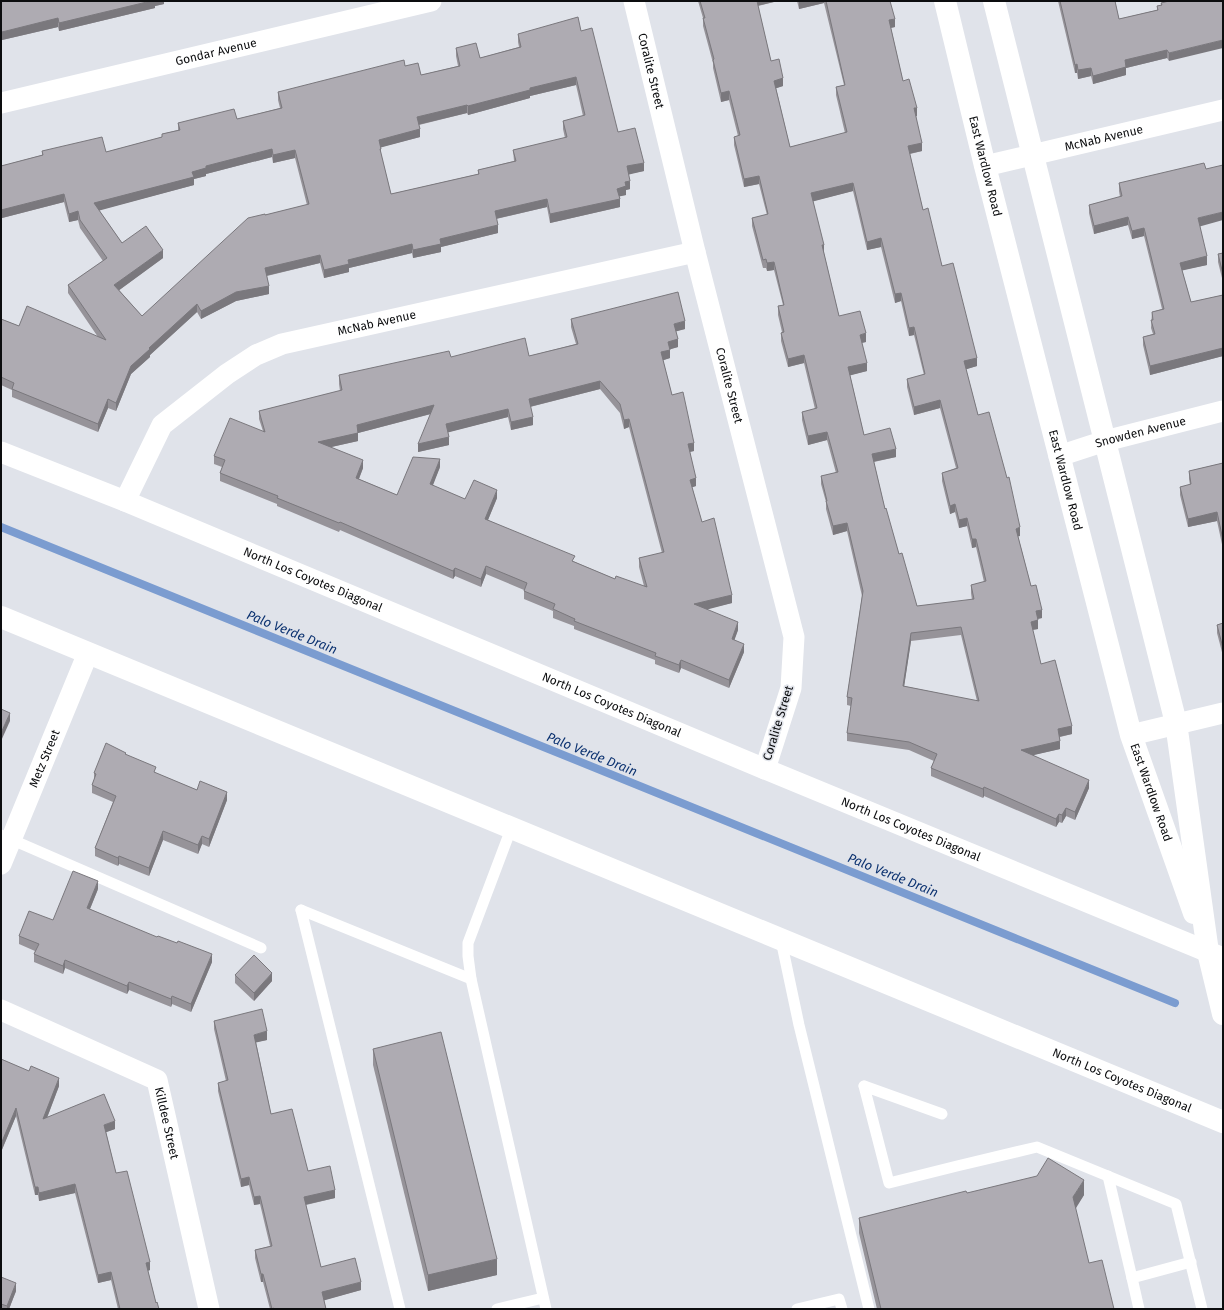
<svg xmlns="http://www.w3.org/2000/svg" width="1224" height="1310" viewBox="0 0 1224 1310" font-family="'Fira Sans',sans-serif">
<rect width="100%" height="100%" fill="#e0e3ea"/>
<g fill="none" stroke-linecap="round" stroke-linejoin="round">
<path stroke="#7b9cd0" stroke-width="8" d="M1,527l1174,476"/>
<g stroke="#fff" stroke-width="11">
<path d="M511,829l-43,114v13l3,23 75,330"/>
<path d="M1,835l260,113"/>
<path d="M301,910l99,399"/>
<path d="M301,910l170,69"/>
<path d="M781,940l18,85 70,284"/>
<path d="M864,1086l25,97 68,-17 80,-19 139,57 26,105"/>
<path d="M864,1086l78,28"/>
<path d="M1108,1176l24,102"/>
<path d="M497,1309l46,-11"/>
<path d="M797,1309l42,-10 3,10"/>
<path d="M1139,1309l-7,-31 59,-16"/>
</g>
<g stroke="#fff" stroke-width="21">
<path id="s1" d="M634,1l61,251 99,385 -3,51 -26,81"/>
<path id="s2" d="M1,103l430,-102"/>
<path id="s3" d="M985,166l238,-56"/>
<path id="s4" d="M1,452l124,49 640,268 458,189"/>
<path id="s5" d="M1059,456l46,-15 118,-30"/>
<path id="s6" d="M125,501l37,-76 65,-51 29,-19 26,-11 413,-92"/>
<path d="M1131,735l92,-22"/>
<path id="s7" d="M1,864l87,-211"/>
<path id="s8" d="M1,1010l156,70 52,229"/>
</g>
<g stroke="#fff" stroke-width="22">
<path id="s9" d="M945,1l40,165 146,569 63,178"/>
<path d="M994,1l182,722 32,229 15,62"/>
<path id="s10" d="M1,617l1222,505"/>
</g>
</g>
<g fill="#969399" fill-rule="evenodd">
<path d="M1,1h163v3l-9,2v2l-96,23 -1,-4 -56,13 -1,-3z"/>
<path d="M698,1h80l-20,5 13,55 12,25 -7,2 14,59 55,-14 -9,-38v-8l8,-2 -20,-82 -25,6 -2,-8h93l5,26 -4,1 12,53 14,35h-1l6,35 -12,3 13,56 54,156 -11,3 12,46 42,121h-2l13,50 11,32 -4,1v10l-6,1 9,34 31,70 -12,3v12l-27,6 56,33 -14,32 -9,-4 -4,7 -3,-1 -3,5 -72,-31 -1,2 -52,-22v-8l3,-7 -25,-11 -62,-9v-8l4,-27 -4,-1v-8l15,-101 -15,-65 -14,4 -7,-26v-7l-5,-18v-8l15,-3 -9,-33 -19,5 -6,-25v-8l13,-3 -11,-46 -16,4 -7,-26v-8l1,-1 -4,-17v-9l5,-1 -9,-35 -7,1 -1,-3h-3l-11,-42v-8l15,-3 -8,-31 -15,3 -10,-42v-8l4,-1 -9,-36 -8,2 -8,-34v-5l-10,-37v-8zM853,191l14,59 14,-3 14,56 6,-2 8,35 5,-1 10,40 -17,4v8l7,28 26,-7 16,60 -14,5v8l8,33 5,-2 4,16 8,-2 5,22 4,-1 8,35 -13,3v8l1,7 -55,6 -18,-52 -14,-45 -11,-47 22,-5 -32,-22 -14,-60 17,-4 -5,-28 4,-1 -27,-26 -15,-63 -11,-52zM961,635l16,66 -73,-15 7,-45z"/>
<path d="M1058,1h57l4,18 38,-9v-4l4,-1v-2l8,-2v60l-2,-3 -41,10v7l-33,9 -2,-8 -13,3 -1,-6h-2z"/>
<path d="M581,31l37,101 26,39 -16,3 2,15 -4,1v5l-7,1 1,11 -70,16 -3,-16 -51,12 2,14 -57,14v5l-28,6 -1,-5 -63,15v4l-25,6 -4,-15 -53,13 2,18 -33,7 -35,18 -4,-7 -47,43v2l-19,17 -15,37 -8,-3 -10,24 -86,-35v-7l-11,-5v-66l18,7 79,11 -30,-44v-8l35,-24 -23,-33 -2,-8 -9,2 -5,-20 -62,16v3l-1,-55 41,-11v-4l64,1 56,-15v-3l16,-4v-7l59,-4 43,-11 -2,-8v-8l127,-26 16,9 37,-9 -2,-10v-8l24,10 39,-11 -1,-5v-8zM576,85l7,31 -20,5v8l2,9 -52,12 1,11 -36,9v4l-87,20 -10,-40v-7l39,-10 -1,-12 48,-12 1,2 62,-17v-2zM272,157l1,6 22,-5 12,47 -42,10 -123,101 -23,-26 44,-32 -41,-15 -23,-33 95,-25v-6l12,-3v-2z"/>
<path d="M1119,183l81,43 7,39 -25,5 9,32 32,-7v61l-73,19 -7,-30v-8l10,-3 -2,-6 1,-16 10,-3 -18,-73 -12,3 -4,-14 -34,9 -5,-21v-8l31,-8 -1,-6z"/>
<path d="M1223,253v29l-5,-20v-8z"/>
<path d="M571,319l114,10 -9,2 2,16 -8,2v9l-7,2 9,35 22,56 -4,1 6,34 -4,1 10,35 30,81 -26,6 32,21 -4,10 10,12 -15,36 -48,-20 -2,5 -24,-9v-4l-81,-31v-3l-21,-8v-7l-29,-12v-9l-38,-16 -5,13 -26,-11 -2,3 -113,-49 -1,2 -62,-26v-2l-57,-23v-8l2,-6 -8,-3v-8l49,-25 -4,-12v-8l81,-20 -1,-7v-9l112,-18 78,-1 47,-12 -5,-17zM600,389l20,24 4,16 5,-2 33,126 -23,5v9l5,19 -29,-7 -40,-17 -87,-42 9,-22 -32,1 -33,-13 8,-19 -43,28 -38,-16 4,-11 -32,-21 27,-6v-8l73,-19 -13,38 31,-7 -1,-13 60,-15 3,13 22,-5 -3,-18z"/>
<path d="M1223,463v86l-6,-28 -29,6 -8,-32v-8l10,-2 -1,-6v-8z"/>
<path d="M1223,623v33l-6,-23v-8z"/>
<path d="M126,755l30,18 41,17 30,10 -18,47 -7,-3 -4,10 -35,-14 -14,36 -30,-12 -1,2 -23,-10v-8l18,-46 -21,-9v-8l2,-5v-7z"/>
<path d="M98,889l-8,20 122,53 -21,50 -19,-8 -1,3 -42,-17 -2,4 -62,-26 -2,6 -29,-12v-8l1,-3 -16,-7v-8l34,-16z"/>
<path d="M235,975l37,6 -18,20 -19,-18z"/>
<path d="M214,1021l53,19 -11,2 15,72 37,57 27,27 -29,7 15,62 40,23 -37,10 2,9h-56l-7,-27h-2l-6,-24v-8l15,-4 -10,-42 -6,1 -5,-20 -8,2 -23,-96v-8l8,-2 -12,-52z"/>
<path d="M373,1049l124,226 -69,16 -55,-226z"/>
<path d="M1,1059l58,27 -12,32 68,11 -9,3 10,41 34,97 -2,1 8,32 3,6h-41l-7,-29 -13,3 -23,-90 -36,8 -1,-6h-3l-19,-79 -15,36z"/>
<path d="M967,1193l117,2 -9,13 14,55 25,46h-237l-18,-76v-15z"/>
<path d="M1,1277l15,14 -7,18h-8z"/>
</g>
<g fill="#7a787d">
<path d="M151,1h13v3l-9,2v2l-96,23v-8z"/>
<path d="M756,1h22l-22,5z"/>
<path d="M799,1h25v2l-25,6z"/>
<path d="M58,18v9l-56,13v-8z"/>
<path d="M895,19v8l-6,1v-8z"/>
<path d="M1223,40v8l-54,13v-8z"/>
<path d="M1167,50v8l-41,10v7l-33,9v-8l32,-16z"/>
<path d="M1077,64v9h-2v-8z"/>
<path d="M1091,68v8l-13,3v-9z"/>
<path d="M576,77v8l-46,11v2l-62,17v-9l62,-18z"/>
<path d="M783,78v8l-9,3v-8z"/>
<path d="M729,91v9l-8,2v-9z"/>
<path d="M467,105v8l-50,12v-8z"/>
<path d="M914,108h3v8l-3,1z"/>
<path d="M420,129v8l-41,11v-8z"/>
<path d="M922,143v8l-14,3v-8z"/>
<path d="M272,149v8l-66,17v2l-12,3v6l-100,27v-9l98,-31 14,-6z"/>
<path d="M295,150v8l-22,5v-8z"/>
<path d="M644,163v8l-17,4v-9z"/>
<path d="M759,176v8l-15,3v-8z"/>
<path d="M630,181v8l-4,1v5l-9,2v-8l8,-7z"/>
<path d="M853,183v8l-42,11v-9z"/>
<path d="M64,194v8l-62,16v3l-1,1v-12z"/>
<path d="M547,199v8l-52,12v-8z"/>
<path d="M620,199v8l-70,16v-9z"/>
<path d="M78,211v9l-9,2v-8z"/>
<path d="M1223,212v8l-25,7v-9z"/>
<path d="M1128,217v8l-34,9v-8z"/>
<path d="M498,225v8l-57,14v5l-28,6v-8l27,-11z"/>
<path d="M1144,228v8l-12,3v-8z"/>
<path d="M881,238v9l-14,3v-8z"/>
<path d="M412,244v9l-63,15v4l-25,6v-8l24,-10z"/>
<rect x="822" y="245" width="2" height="8"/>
<path d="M163,250v8l-49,36v-9z"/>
<path d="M320,255v8l-55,13v-8z"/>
<path d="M1207,256v9l-27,6v-8z"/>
<path d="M774,262v8l-7,1v-8z"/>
<path d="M269,286v8l-33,7 -35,18v-8l35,-19z"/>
<path d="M901,293v8l-6,2v-9z"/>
<path d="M197,304v8l-47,43v2l-19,17 -15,37v-8l15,-37 18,-18z"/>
<path d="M685,321v8l-11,3v-8z"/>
<path d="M914,327v8l-5,1v-8z"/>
<path d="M866,333v9l-6,1v-8z"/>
<path d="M678,339v8l-10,3v-8z"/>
<path d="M1223,348v8l-73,19v-9z"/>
<path d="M670,350v8l-9,3v-9z"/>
<path d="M804,355v8l-16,4v-8z"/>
<path d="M977,358v8l-13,4v-9z"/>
<path d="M867,363v8l-19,5v-9z"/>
<path d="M600,381v8l-71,18v-8z"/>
<path d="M108,399v9l-10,24v-8z"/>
<path d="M940,400v8l-26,7v-8z"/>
<path d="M434,405v8l-76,20v8l-40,9v-8l39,-17z"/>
<path d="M508,409v8l-62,16v-9z"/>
<path d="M533,417v8l-22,5v-8z"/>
<path d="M629,419v8l-5,2v-9z"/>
<path d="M827,432v8l-19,5v-9z"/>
<path d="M449,437v8l-31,7v-8z"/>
<path d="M694,443v8l-6,1v-8z"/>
<path d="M896,449v8l-24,5v-8z"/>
<path d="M440,459v8l-10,26v-9z"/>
<path d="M363,460v8l-7,18v-8z"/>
<path d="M696,478v8l-6,2v-8z"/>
<path d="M497,490v8l-12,29v-8z"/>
<path d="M955,504v8l-5,2v-8z"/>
<path d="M1217,512v9l-29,6v-8z"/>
<path d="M967,518v8l-8,2v-8z"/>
<path d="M847,523v8l-14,4v-9z"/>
<path d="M1020,527v9l-4,1v-8z"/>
<path d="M972,539h4v8l-4,1z"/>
<path d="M486,566v8l-5,13v-8z"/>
<path d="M455,568v8l-2,3v-8z"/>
<path d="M732,595v8l-38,10v-9z"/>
<path d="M1042,610v8l-6,1v-8z"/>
<path d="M1038,620v9l-7,1v-8z"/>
<path d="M738,622v8l-6,17v-8z"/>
<path d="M911,633v8l-8,53v-8z"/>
<path d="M744,644v8l-15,36v-8z"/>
<path d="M681,660v8l-2,5v-8z"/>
<path d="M10,713v8l-9,20v-8z"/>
<path d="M1072,726v8l-14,3v-8z"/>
<path d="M1060,741v8l-39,9v-8z"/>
<path d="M1089,780v8l-14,32v-8z"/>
<path d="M984,787v9l-1,2v-9z"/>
<path d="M227,792v8l-18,47v-8z"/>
<path d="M1066,808v8l-4,7v-8z"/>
<path d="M1059,814v8l-3,5v-8z"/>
<path d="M163,831v9l-14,36v-8z"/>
<path d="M202,836v8l-4,10v-9z"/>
<path d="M119,856v8l-1,2v-8z"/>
<path d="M98,881v8l-11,27v-8z"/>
<path d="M212,954v8l-21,50v-8z"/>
<path d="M65,960v8l-2,6v-8z"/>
<path d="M272,973v8l-18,20v-8z"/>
<path d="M129,982v8l-2,4v-8z"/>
<path d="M172,996v8l-1,3v-8z"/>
<path d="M267,1031v9l-13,3v-8z"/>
<path d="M59,1078v8l-16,42v-9z"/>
<path d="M16,1108v8l-15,36v-8z"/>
<path d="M115,1121v8l-11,4v-8z"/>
<path d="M249,1177v8l-8,2v-8z"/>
<path d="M1084,1180v15l-11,18v-16z"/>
<path d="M75,1184v9l-36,8v-8z"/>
<rect x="35" y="1187" width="3" height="8"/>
<path d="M335,1190v8l-31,7v-8z"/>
<path d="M260,1196v8l-6,1v-8z"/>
<path d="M497,1259v16l-69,16v-16z"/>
<path d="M150,1262v8l-4,1v-8z"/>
<path d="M111,1272v8l-13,3v-8z"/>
<rect x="261" y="1274" width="2" height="8"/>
<path d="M361,1282v8l-39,11v-9z"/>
<path d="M16,1283v8l-7,18h-2v-3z"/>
</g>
<g fill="#aeabb2" stroke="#7a787d" fill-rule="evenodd">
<path d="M1,1h150l-92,22 -1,-5 -56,14 -1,-3z"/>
<path d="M700,1h57l14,60 8,-2 4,19 -9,3 16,66 57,-15 -11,-45 9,-2 -19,-84h64l5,18 -6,1 14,61 6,-2 8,29h-3l8,35 -14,3 15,64 5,-2 14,58 11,-3 24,95 -13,3 14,54 11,-3 18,66 2,-1 11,50 -4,2 15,57 5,-1 6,25 -6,1 2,9 -7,2 10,42 14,-4 17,66 -14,3 2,12 -39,9 68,30 -14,32 -9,-4 -4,7 -3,-1 -3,5 -72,-32 -1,2 -52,-21 6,-14 -28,-12 -62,-9 5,-35 -5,-1 16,-106 -16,-68 -14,3 -7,-25h1l-6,-25 17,-4 -11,-40 -19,4 -6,-24 15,-4 -13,-53 -16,4 -7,-26 3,-1 -6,-26 6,-1 -10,-43 -7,1 -1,-4 -3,1 -11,-42 16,-4 -9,-38 -15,3 -10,-42 6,-2 -11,-44 -8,2 -8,-33 1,-1 -11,-41h2zM853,183l14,59 14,-4 14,56 6,-1 8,35 5,-1 11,47 -18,5 7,28 26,-7 18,68 -16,5 8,33 5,-2 4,16 8,-2 5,21h4l10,42 -15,4 3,14 -57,7 -15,-53 -3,1 -13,-46 -1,1 -13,-55 24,-5 -6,-21 -26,7 -16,-68 19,-4 -7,-28 6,-2 -6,-22 -21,5 -17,-71h2l-13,-52zM961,627l18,74 -76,-15 8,-53z"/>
<path d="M1060,1h55l4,18 39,-9 -1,-4 5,-1 -1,-2 8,-2h54v39l-54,13 -2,-3 -42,10 1,7 -33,9 -2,-8 -13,2 -1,-6 -2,1z"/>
<path d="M578,17l3,14 11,-3 26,104 17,-4 9,35 -17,3 3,15 -5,1 1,4 -9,3 3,10 -70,15 -3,-15 -52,12 3,14 -58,14 1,5 -28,6 -1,-6 -64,16 1,4 -25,6 -4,-15 -55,13 4,18 -33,6 -35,19 -4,-7 -48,44 1,1 -19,17 -15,37 -8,-4 -10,25 -86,-35 2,-6 -13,-6v-58l18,7 8,-20 79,34 -38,-55 39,-27 -27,-38 -2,-9 -9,3 -5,-20 -63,16 1,3h-1v-47l42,-11 -1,-4 60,-14 4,15 56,-15v-3l18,-4 -2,-7 56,-14 3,10 45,-11 -4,-16 126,-32 1,6 13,-3 3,12 39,-9 -4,-18 20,-5 4,15 41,-11 -3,-13zM576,77l9,38 -22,6 4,16 -54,13 3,11 -38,9 1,4 -88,20 -11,-45h1l-2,-9 41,-11 -3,-12 50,-12 1,1 62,-16v-2zM272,149l1,6 22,-5 14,54 -44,11v-1l-17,4 -106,98 -28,-31 49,-35 -17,-24 -24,17 -28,-40 100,-26 -2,-5 14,-4v-2z"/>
<path d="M1204,163l2,6 17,-4v47l-25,6 9,38 -27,7 11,39 32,-7v53l-73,18 -7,-29 12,-3 -4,-14h2l-1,-8 12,-3 -20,-81 -12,3 -4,-14 -34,9 -5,-21 33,-9 -3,-13z"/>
<path d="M1223,253v21l-5,-20z"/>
<path d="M678,292l7,29 -11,3 4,15 -10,3 2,8 -9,2 11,43 11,-3 11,51 -6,1 8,34 -6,2 12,42 12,-4 18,77 -38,9 44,18 -6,17 12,5 -15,36 -48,-20 -2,5 -24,-9 1,-3 -82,-32 1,-2 -22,-10 2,-5 -31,-13 3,-8 -41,-17 -5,13 -26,-11 -2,3 -113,-49 -1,1 -62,-25 1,-2 -58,-23 5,-13 -11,-4 16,-38 35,14 -6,-21 83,-21 -3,-15 110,-24 2,6 74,-19 4,18 49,-12 -7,-25zM600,381l20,23 4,16 5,-1 35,133 -25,6 8,29 -31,-11 -1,3 -43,-18 3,-5 -90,-37 12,-29 -23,-10 -9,19 -35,-15 10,-25 -27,-2 -16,38 -41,-17 7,-18 -45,-18 40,-9 -1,-8 77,-20 -16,39 31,-7 -3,-13 62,-15 3,13 22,-5 -4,-18z"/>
<path d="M1223,463v77l-6,-28 -29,7 -8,-32 11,-3 -2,-13z"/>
<path d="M1223,623v25l-6,-23z"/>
<path d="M1,709l9,4 -9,20z"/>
<path d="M106,743l20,10 -1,1 31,13 -2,5 43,18 3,-9 27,11 -18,47 -7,-3 -4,9 -35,-14 -14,37 -30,-12 -1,2 -23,-10 21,-52 -24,-11 4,-11 -2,-1z"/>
<path d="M73,871l25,10 -11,27 70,29 1,-1 19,7 1,-2 34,13 -21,50 -19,-8 -1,3 -42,-17 -2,4 -62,-26 -2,6 -29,-12 5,-10 -20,-8 10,-25 24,9z"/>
<path d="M254,955l18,18 -18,20 -19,-18z"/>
<path d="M262,1009l5,22 -13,4 17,79 21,-5 16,62 22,-5 5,24 -31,7 17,70 34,-9 6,24 -39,10 4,17h-52v-1l-2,1 -9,-35h-2l-6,-24 17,-4 -12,-50 -6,1 -5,-20 -8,2 -23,-96 10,-3 -14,-59z"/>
<path d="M441,1032l56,227 -69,16 -55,-226z"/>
<path d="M1,1059l28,12 2,-5 28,12 -16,41 61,-25 11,27 -11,4 12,48 11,-2 23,91 -4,1 10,40 1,-1 2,7h-39l-9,-37 -13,3 -23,-91 -36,9 -1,-6h-3l-19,-79 -15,36z"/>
<path d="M1048,1158l36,22 -11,17 16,66 13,-3 12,49h-233l-22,-91 107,-27 1,2 70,-17z"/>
<path d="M1,1277l15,6 -9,23 -6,-2z"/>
</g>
<g text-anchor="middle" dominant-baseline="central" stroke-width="3" stroke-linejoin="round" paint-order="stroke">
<g font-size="12" fill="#0c0d0f" stroke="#e0e3ea">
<text stroke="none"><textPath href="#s2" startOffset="221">Gondar Avenue</textPath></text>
<text stroke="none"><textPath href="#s1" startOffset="72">Coralite Street</textPath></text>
<text stroke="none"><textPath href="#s3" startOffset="122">McNab Avenue</textPath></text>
<text stroke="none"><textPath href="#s9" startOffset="170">East Wardlow Road</textPath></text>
<text stroke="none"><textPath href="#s6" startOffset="327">McNab Avenue</textPath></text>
<text stroke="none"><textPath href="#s1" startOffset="396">Coralite Street</textPath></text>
<text stroke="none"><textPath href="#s5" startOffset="85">Snowden Avenue</textPath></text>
<text stroke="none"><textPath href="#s9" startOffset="494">East Wardlow Road</textPath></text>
<text stroke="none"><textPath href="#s4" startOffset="337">North Los Coyotes Diagonal</textPath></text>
<text stroke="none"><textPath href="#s4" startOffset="661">North Los Coyotes Diagonal</textPath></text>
<text transform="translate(778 723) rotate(-73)">Coralite Street</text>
<text stroke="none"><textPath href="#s7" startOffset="114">Metz Street</textPath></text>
<text stroke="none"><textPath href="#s9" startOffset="818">East Wardlow Road</textPath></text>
<text stroke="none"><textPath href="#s4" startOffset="985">North Los Coyotes Diagonal</textPath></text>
<text stroke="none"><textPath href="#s10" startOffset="1213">North Los Coyotes Diagonal</textPath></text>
<text stroke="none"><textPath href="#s8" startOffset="215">Killdee Street</textPath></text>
</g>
<g font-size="13" font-style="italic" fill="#0d3371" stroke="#e0e3ea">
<text transform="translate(292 632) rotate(22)">Palo Verde Drain</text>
<text transform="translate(592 754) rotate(22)">Palo Verde Drain</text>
<text transform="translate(893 875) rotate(22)">Palo Verde Drain</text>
</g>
</g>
<rect width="1224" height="1310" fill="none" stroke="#0c0d0f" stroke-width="4"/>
</svg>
